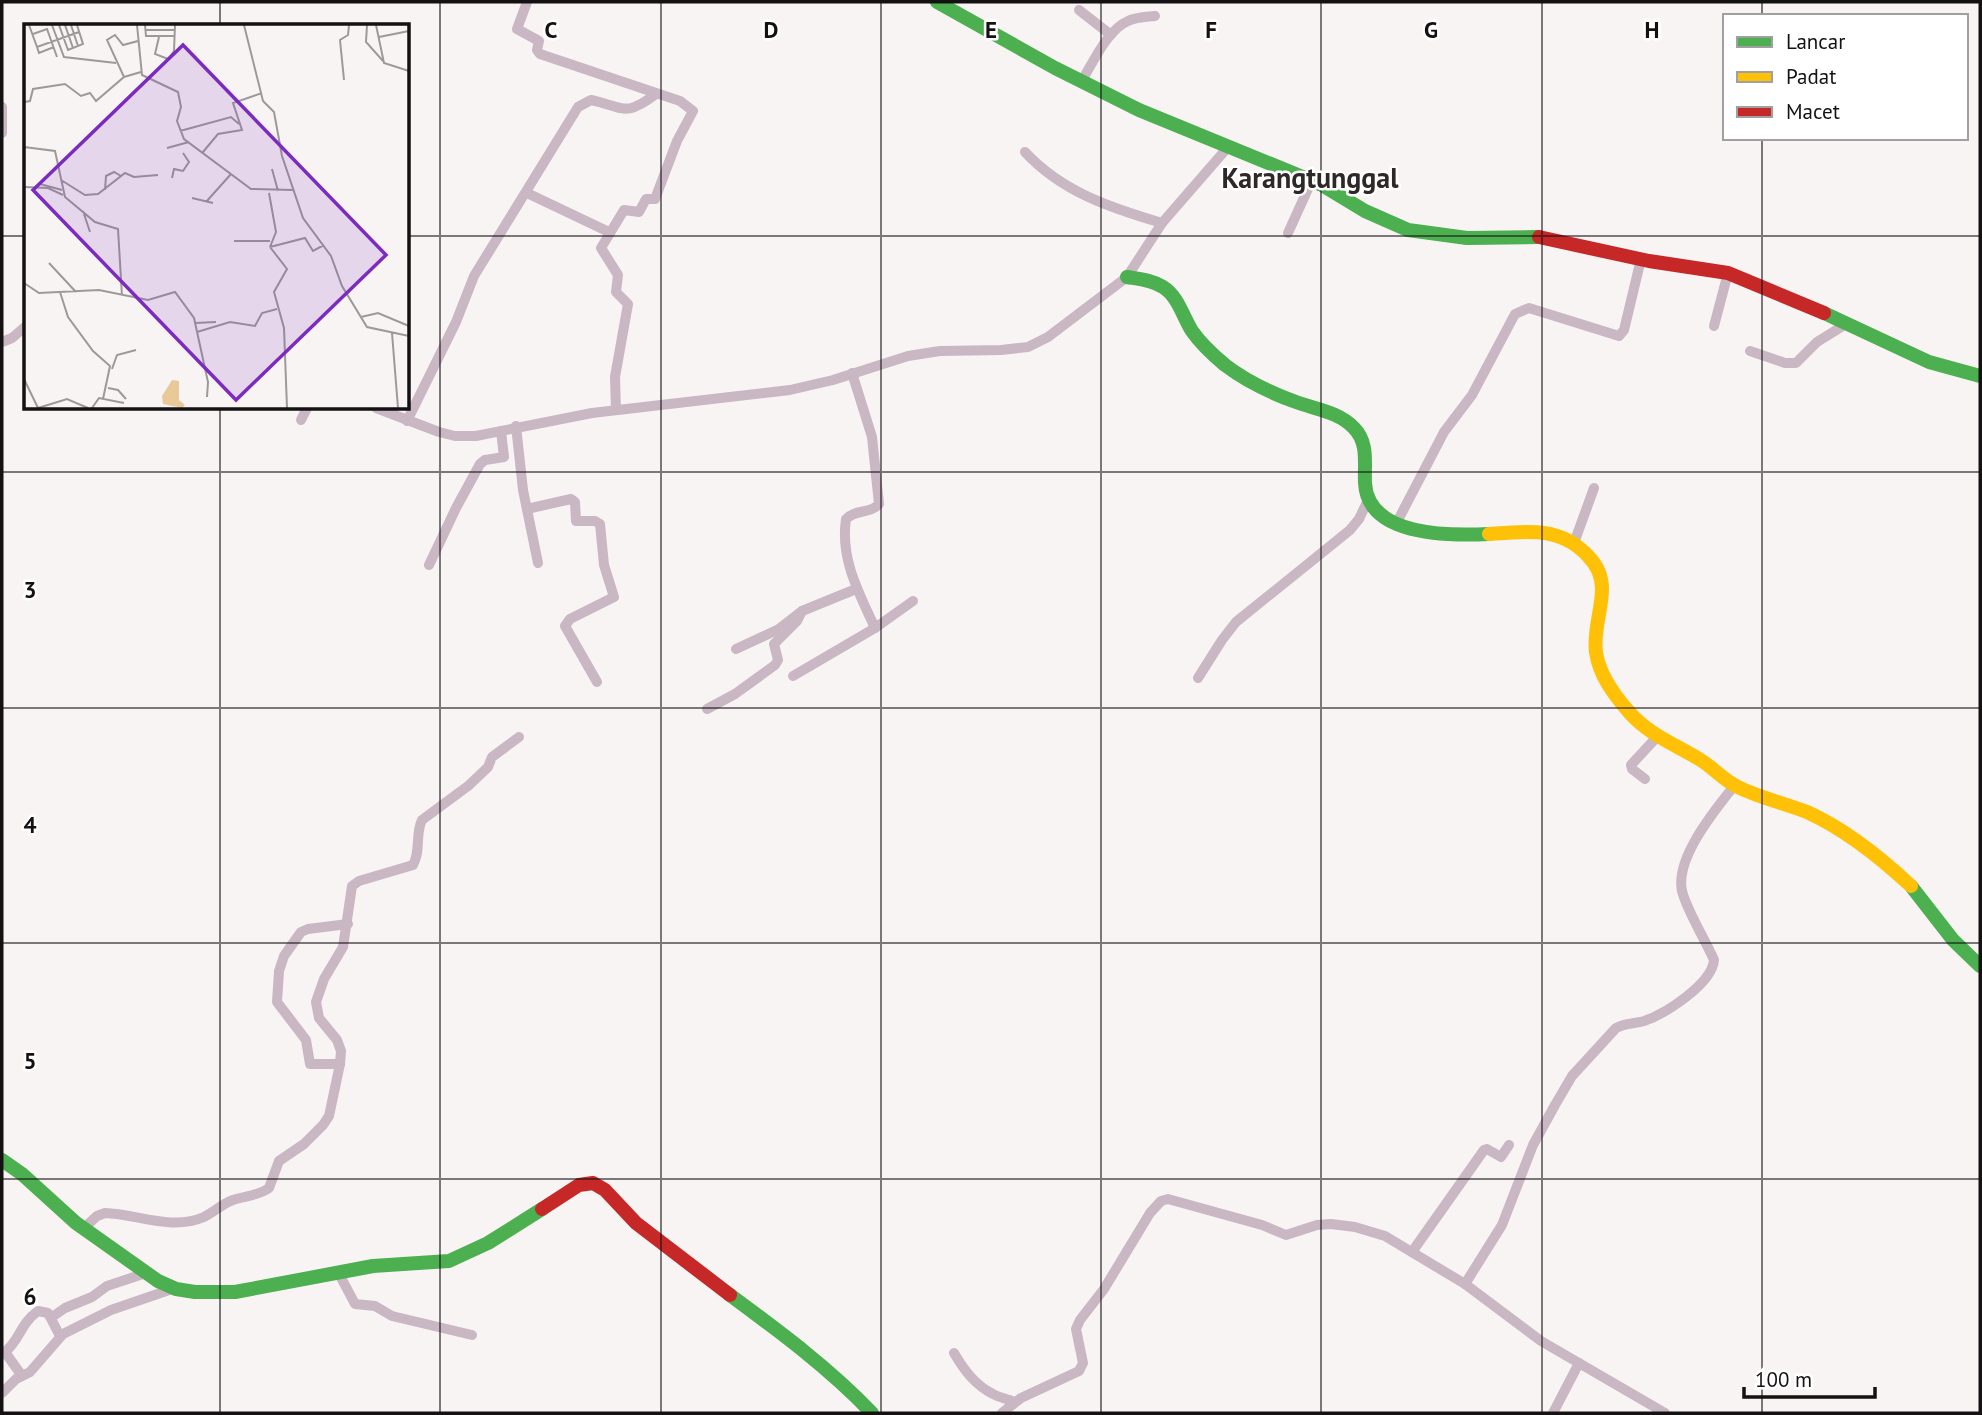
<svg xmlns="http://www.w3.org/2000/svg" width="1982" height="1415" viewBox="0 0 1982 1415" font-family="'PT Sans',sans-serif">
<rect width="100%" height="100%" fill="#f9f4f4"/>
<g fill="none" stroke-linecap="round" stroke-linejoin="round">
<g stroke="#c9b7c3" stroke-width="10">
<path d="M527,2l-10,27 22,12 -2,9 3,4 140,47 13,10 -16,30 -22,58h-9l-7,13 -15,-2 -23,38 17,27 -2,17 12,12 -13,73 1,33"/>
<path d="M1079,10l32,25"/>
<path d="M1081,82c12,-19 26,-52 47,-61 8,-4 18,-4 27,-5"/>
<path d="M2,107v26"/>
<path d="M1025,152c37,40 86,56 137,71"/>
<path d="M527,193l82,39"/>
<path d="M1288,233l24,-53"/>
<path d="M1714,326l14,-53"/>
<path d="M2,342l10,-4 14,-12"/>
<path d="M1750,351l35,12h11l21,-21 29,-18"/>
<path d="M852,373l20,64 7,67c-8,10 -24,5 -33,15 -6,40 13,74 29,109"/>
<path d="M376,408l63,24 16,4h21l116,-23 198,-23 43,-10 75,-24 32,-5 61,-1 27,-3 20,-10 79,-60 35,-54 66,-76"/>
<path d="M301,420l6,-12"/>
<path d="M407,421l49,-99 18,-46 104,-169 13,-7c33,7 33,18 65,-6"/>
<path d="M516,426l7,64 15,73"/>
<path d="M527,509l44,-10 4,3 1,19h19l5,3 4,41 10,32 -44,22 -5,7 32,56"/>
<path d="M1396,524l48,-92 28,-37 43,-81 14,-6 90,28 5,-6 17,-71"/>
<path d="M1574,543l20,-55"/>
<path d="M429,565l27,-57 24,-44 5,-4 19,-3 -3,-26"/>
<path d="M736,649l43,-20 23,-18 54,-22"/>
<path d="M793,676l82,-48 38,-27"/>
<path d="M1198,678l24,-38 14,-18 114,-92 9,-11 9,-19"/>
<path d="M707,709l28,-15 40,-29 3,-5 -4,-16 23,-23 5,-10"/>
<path d="M1645,779l-13,-10 -1,-4 25,-27"/>
<path d="M340,1064h-30l-4,-24 -29,-38 2,-31 5,-15 17,-24 7,-3 40,-5"/>
<path d="M83,1229l14,-13 8,-3c32,1 67,18 99,4 10,-5 18,-13 29,-17 12,-4 25,-4 36,-12l10,-27 25,-17 19,-19 6,-9 11,-52 1,-13 -4,-11 -18,-22 -3,-16 8,-23 19,-32 9,-61 7,-5 54,-16c8,-14 2,-31 9,-45l46,-34 20,-19 4,-10 27,-20"/>
<path d="M1412,1252l72,-102 3,-1 14,8 8,-12"/>
<path d="M338,1272l17,32 20,2 17,10 80,19"/>
<path d="M1465,1284l37,-59 31,-80 22,-40 17,-29 44,-48c9,-5 18,-4 28,-7 21,-7 68,-37 70,-61 -9,-21 -27,-49 -32,-69 -7,-33 33,-81 52,-105"/>
<path d="M52,1317l13,-9 27,-11 15,-11 39,-13"/>
<path d="M5,1352c15,-12 15,-28 33,-41l10,2 12,23"/>
<path d="M2,1353l3,-1 17,24"/>
<path d="M954,1353c10,17 21,32 39,41 7,4 15,5 22,8"/>
<path d="M2,1393l14,-14 14,-7 33,-38 48,-24 61,-21"/>
<path d="M1002,1413l19,-15 58,-27 4,-8 -7,-34 4,-9 24,-31 46,-76 11,-12 7,-2 94,26 24,10 31,-10 14,-1 24,3 30,9 80,48 76,57 124,72"/>
<path d="M1553,1413l26,-50"/>
</g>
<g stroke="#4caf50" stroke-width="14">
<path d="M937,2l118,66 84,42 183,75 43,26 43,19 59,8 72,-1"/>
<path d="M1127,277c12,2 25,3 36,10 15,9 20,30 29,44 9,13 21,24 33,34 21,16 46,28 71,37 19,7 43,10 58,26 15,15 10,36 11,55 3,54 85,53 124,51"/>
<path d="M1824,313l105,49 51,14"/>
<path d="M1911,886l42,54 27,26"/>
<path d="M2,1160l20,14 54,49 82,58 18,8 19,3h40l138,-26 76,-5 39,-18 54,-34"/>
<path d="M730,1295c50,37 99,73 142,118"/>
</g>
<path stroke="#ffc107" stroke-width="14" d="M1489,534c37,-3 72,-8 99,22 9,9 14,20 14,33 0,21 -9,42 -6,63 3,23 18,43 33,60 19,22 45,32 70,47 14,8 24,21 39,28 22,11 46,16 69,25 38,17 74,46 104,74"/>
<g stroke="#c62828" stroke-width="14">
<path d="M1539,237l110,24 79,12 96,40"/>
<path d="M542,1209l37,-24 14,-2 12,7 31,33 94,72"/>
</g>
</g>
<path fill="none" stroke="#141112" stroke-width="2" stroke-opacity="0.55" d="M220,2v24M440,2v1411M661,2v1411M881,2v1411M1101,2v1411M1321,2v1411M1542,2v1411M1762,2v14M1762,138v1275M2,236h24M408,236h1572M220,408v1005M2,472h1978M2,708h1978M2,943h1978M2,1179h1978"/>
<g text-anchor="middle" dominant-baseline="central" stroke-width="5" stroke-linejoin="round" paint-order="stroke">
<g font-size="28" font-weight="bold" fill="#2e2829" stroke="#fff">
<text x="1310" y="177">Karangtunggal</text>
</g>
</g>
<g transform="translate(24 24)">
<rect width="385" height="385" fill="#f9f4f4"/>
<path d="M148,356l7,1v19l6,5 -3,3 -19,-4 -1,-8z" fill="#e9c997"/>
<path fill="none" stroke="#9d999a" stroke-width="2" d="M5,1l8,22 42,-15M28,1l12,32 52,6M35,1l9,25 15,-6 -6,-19M41,1l8,23M47,1l7,21M113,1l5,50 36,17 3,15 -4,14 7,18 67,50 42,1M121,1l1,11h28M220,1l19,76 11,11 8,44 21,62 28,38 11,30 25,41 42,9M343,1l-1,17 17,19M352,1l8,38 25,8M121,6h29M9,10l14,-5 10,28M135,13l-4,17 13,5 6,-8 1,-26M355,13l30,-6M13,23l2,6 15,-6M100,53l-17,-37 8,-5 8,10 15,-4M320,56l-4,-40 8,-5 1,-10M0,78l6,-1 3,-12 32,-5 16,12 9,-3 6,8 28,-24 17,-5M156,107l51,-14 8,7M0,123l31,4 10,46 30,25 23,7 4,67M143,124l22,-6M179,128l15,-18 24,-4 -9,-27 29,-10M248,145l6,22M148,154l2,-9 9,2 6,-9 -6,-9M37,156l24,15 13,-1 27,-21 9,4 24,-2M16,160l22,6M0,163l24,1 15,7M81,166l1,-14 8,-4 7,4M245,169l7,39 -6,15M168,174l21,5M182,178l25,-28M59,187l7,21M210,217h36M246,223l17,22 -13,23 10,36 3,80M246,223l35,-9 8,13 11,-6M25,239l27,29M0,259l15,10 60,-3 49,10 27,-8 19,26 14,64 -1,15M36,268l8,25 25,34 17,15 -7,33M337,293l17,-4 31,13M171,299l21,-1M173,308l33,-10 25,4 7,-13 15,-4M368,309l6,75M88,345l5,-14 19,-5M0,355l14,29M84,364l10,2 8,9M14,384l29,-9 21,9M68,384l7,-10 25,5"/>
<path fill="#7b2cbf" fill-opacity="0.15" stroke="#7b2cbf" stroke-width="3.5" d="M159,21l203,210 -150,145 -203,-210z"/>
<rect width="385" height="385" fill="none" stroke="#141112" stroke-width="3.5"/>
</g>
<g font-size="23" text-anchor="middle" font-weight="bold" fill="#141112" stroke="#fff" stroke-width="5" stroke-linejoin="round" paint-order="stroke">
<text x="551" y="38">C</text>
<text x="771" y="38">D</text>
<text x="991" y="38">E</text>
<text x="1211" y="38">F</text>
<text x="1431" y="38">G</text>
<text x="1652" y="38">H</text>
<text x="30" y="598">3</text>
<text x="30" y="833">4</text>
<text x="30" y="1069">5</text>
<text x="30" y="1305">6</text>
</g>
<rect width="1982" height="1415" fill="none" stroke="#141112" stroke-width="7"/>
<rect x="1723" y="14" width="245" height="126" fill="#ffffff" stroke="#a1a0a0" stroke-width="2"/>
<rect x="1737" y="37" width="35" height="10" fill="#4caf50" stroke="#a1a0a0" stroke-width="2"/>
<text x="1786" y="49" font-size="21" fill="#141112">Lancar</text>
<rect x="1737" y="72" width="35" height="10" fill="#ffc107" stroke="#a1a0a0" stroke-width="2"/>
<text x="1786" y="84" font-size="21" fill="#141112">Padat</text>
<rect x="1737" y="107" width="35" height="10" fill="#c62828" stroke="#a1a0a0" stroke-width="2"/>
<text x="1786" y="119" font-size="21" fill="#141112">Macet</text>
<path d="M1744 1387v10h131v-10" fill="none" stroke="#141112" stroke-width="3.5"/>
<text x="1755" y="1387" font-size="21" fill="#141112" stroke="#ffffff" stroke-width="5" paint-order="stroke">100 m</text>
</svg>
